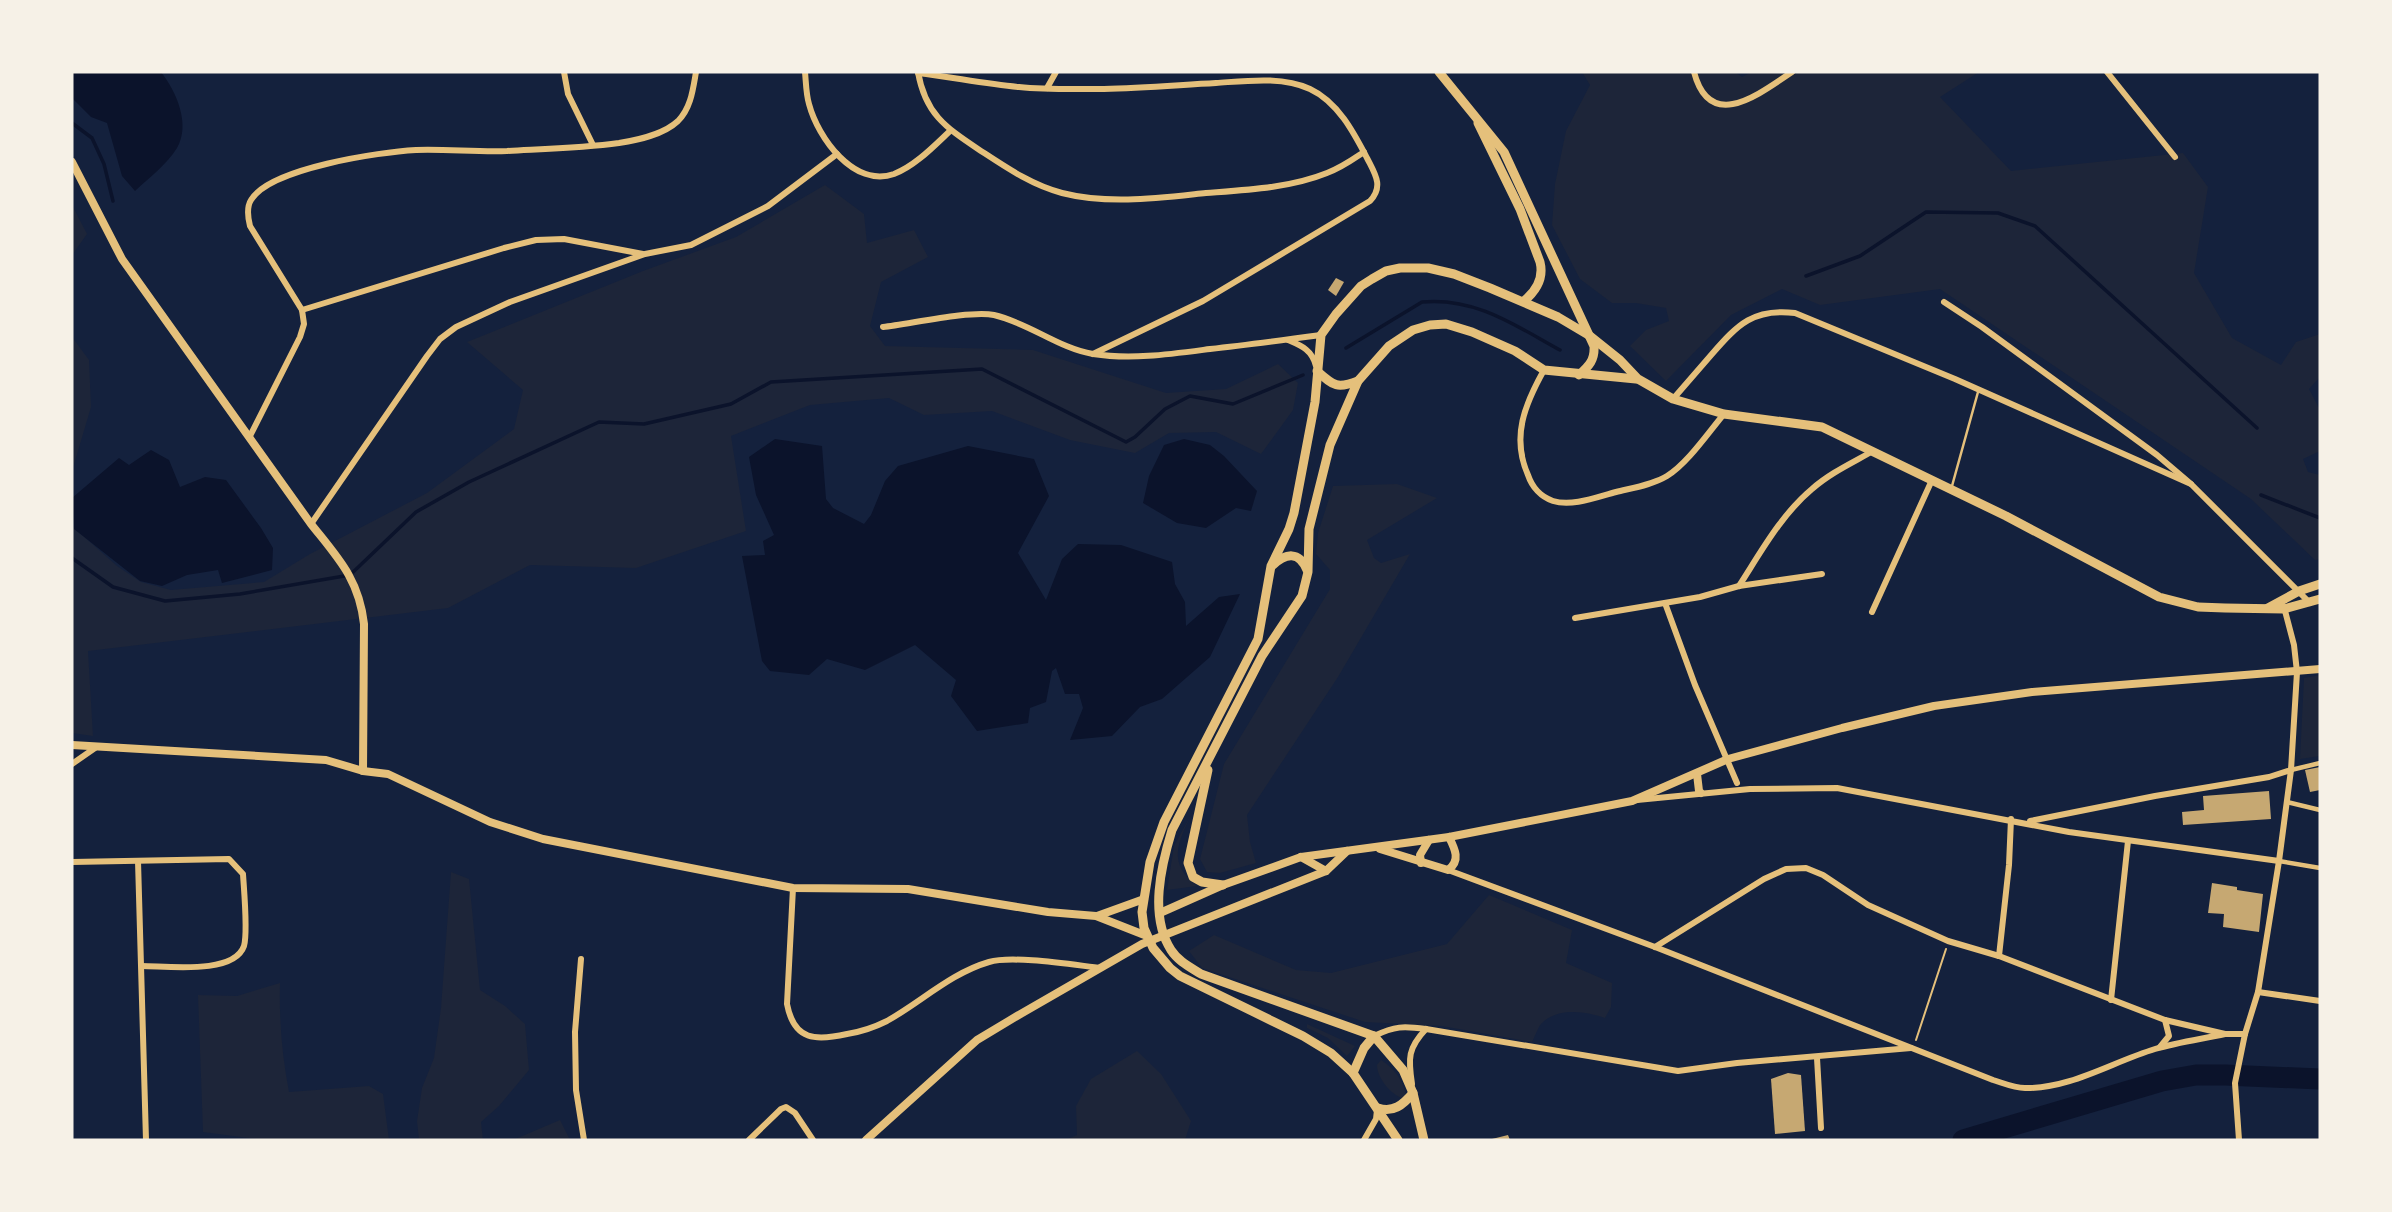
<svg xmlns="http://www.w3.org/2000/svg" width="2392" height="1212" viewBox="0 0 2392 1212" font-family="'Varela Round',sans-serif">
<rect width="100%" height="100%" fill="#14213d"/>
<g fill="#1d2539">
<path d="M1582,72h153l7,5 10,-5h227l-39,25 71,74 172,-18 25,34 -14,86 38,65 49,27 15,-23 24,-8v43l-11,12 11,21v41l-17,8 5,13 12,3v84l-5,1 -64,-61 -311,-210 -120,16 -38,-16 -51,26 -65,66 -36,-35 16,-16 23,-9 -3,-13 -30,-5h-24l-32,-24 -28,-54 3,-41 11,-53 24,-46z"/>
<path d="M825,185l39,29 3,29 47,-13 14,27 -47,25 -11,44 15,20 148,4 133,43 60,-4 52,-25 20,19 -5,27 -32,44 -45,-22 -47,1 -34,20 -65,-13 -78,-29 -68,4 -35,-17 -79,7 -79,31 15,95 -110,37 -106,-3 -82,43 -360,43 5,85 -21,-3v-207l45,40 24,16 30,8 93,-8 46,-28 117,-61 87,-64 9,-39 -56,-48 176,-71 93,-34z"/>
<path d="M72,205l15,29 -15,21z"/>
<path d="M72,337l17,23 2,47 -19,64z"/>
<path d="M1397,484l40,14 -70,42 7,18 7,5 29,-9 -72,123 -91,138 3,27 6,21 -36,10 -13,-1 -7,-13 24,-95 106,-175v-19l-14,-16 2,-21 15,-47z"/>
<path d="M2320,675v81l-20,3 4,-81z"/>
<path d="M1191,815c-14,29 -23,49 6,71l-30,4 7,-44z"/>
<path d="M451,872l18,7 11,111 25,16 20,18 4,46 -30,36 -18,16 2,18h-64l-2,-19 5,-33 12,-30 7,-50z"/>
<path d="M1489,895l83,35 -6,33 46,20 -1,24 -6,11c-18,-6 -45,-11 -62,4 -5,4 -8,15 -11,20l-90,-16 -77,-4 -163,-54 -13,-17 25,-16 82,35 35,3 116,-29z"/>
<path d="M280,983c-1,37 2,72 9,109l80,-6 14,8 6,46h-125l-61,-8 -5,-137 39,1z"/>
<path d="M1307,1024l48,22 -8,10 -19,-18 -21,-10z"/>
<path d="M1137,1051l24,23 30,47 -6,19h-120l12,-5 -1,-29 15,-27z"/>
<path d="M1381,1060c13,8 23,21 25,36l-2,3c-13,-4 -27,-21 -27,-34z"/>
<path d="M560,1120l10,20h-57z"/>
</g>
<g fill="#0b132b">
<path d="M72,72h89c15,19 30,52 16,76 -10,16 -28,30 -42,43l-13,-15 -15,-53 -16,-6 -19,-19z"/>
<path d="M775,439l47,7 4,53 7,9 31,16 7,-9 14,-34 13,-15 70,-20 66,13 15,37 -31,57 28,47 16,-41 16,-15 43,1 51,17 3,22 10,18 1,24 33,-29 21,-3 -30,63 -48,42 -22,8 -28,29 -42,4 13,-32 -4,-14h-14l-9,-26 -4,3 -6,31 -16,6 -2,15 -51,8 -26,-35 5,-16 -41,-35 -50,25 -38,-11 -18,16 -39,-4 -8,-10 -20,-105 23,-1 -2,-14 11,-6 -18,-40 -7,-38z"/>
<path d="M1184,439l26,6 14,11 33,35 -6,20 -15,-3 -30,20 -29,-5 -34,-20 6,-27 15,-31z"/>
<path d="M151,450l18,10 11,27 25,-10 21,3 35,48 12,20 -1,22 -50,13 -4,-13 -31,5 -25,11 -22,-5 -66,-52 -2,-31 47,-40 10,7z"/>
</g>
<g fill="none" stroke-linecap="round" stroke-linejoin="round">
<g stroke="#0b132b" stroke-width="3.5">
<path d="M72,123l20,15 12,26 9,37"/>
<path d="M1806,276l54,-20 66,-44 72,1 37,13 222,202"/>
<path d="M1346,348l76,-46c54,-5 94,24 138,48"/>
<path d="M2261,495l59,23"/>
<path d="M72,558l41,29 52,14 75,-7 110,-19 66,-63 53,-30 130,-60 45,2 87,-20 40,-22 211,-13 144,73 9,-5 30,-28 25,-13 43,8 70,-29"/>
</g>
<path stroke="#0b132b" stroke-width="21" d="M1963,1140l199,-59 34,-6h29l95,4"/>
</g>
<g fill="#c6a872">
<path d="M1336,278l8,4 -8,14 -8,-6z"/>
<path d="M2320,767v23l-10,2 -5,-22z"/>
<path d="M2269,791l2,28 -88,6 -1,-13 22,-2 -1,-14z"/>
<path d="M2212,883l25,4v3l26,4 -4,38 -36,-5 1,-13 -16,-1z"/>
<path d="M1788,1073l13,2 4,56 -30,3 -4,-55z"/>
<path d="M1508,1135l2,5h-18v-1z"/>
</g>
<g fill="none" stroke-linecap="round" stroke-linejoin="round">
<path stroke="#e5c07b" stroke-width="2" d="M1916,1040l30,-91"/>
<path stroke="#e5c07b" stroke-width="2.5" d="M1952,486l26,-94"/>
<g stroke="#e5c07b" stroke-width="4.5">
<path d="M2291,770l29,-7"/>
<path d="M2287,802l33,8"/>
<path d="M2279,861l41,7"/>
</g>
<g stroke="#e5c07b" stroke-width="6">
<path d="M564,72l4,22 25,51"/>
<path d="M805,72c1,10 1,22 4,32 9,34 45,84 85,70 21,-8 40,-28 56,-43"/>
<path d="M918,72c7,41 27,55 60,77 26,17 53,36 84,44 47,12 97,5 144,0 40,-3 84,-5 121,-20 14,-5 25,-13 37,-21"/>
<path d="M1694,72c16,61 65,22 98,0"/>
<path d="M2107,72l68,85"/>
<path d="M918,73c34,4 67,11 101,14 28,3 57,2 85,2 37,-1 75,-4 112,-6 30,-2 66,-7 94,6 28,13 44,44 57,69 8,16 17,28 3,43l-167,100 -110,53"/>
<path d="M1047,88l9,-16"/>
<path d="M1944,302l38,25 175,128 34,29 119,119"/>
<path d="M302,310l202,-62 32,-8 28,-1 79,15"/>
<path d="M883,327c27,-3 88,-17 111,-12 35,8 64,33 99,39 39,6 79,0 117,-5 37,-4 74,-9 111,-14"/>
<path d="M1288,340c14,6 24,10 28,26"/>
<path d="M1544,370c-19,34 -33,67 -16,105 4,12 13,22 25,26 19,6 44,-4 63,-9 16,-4 36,-7 51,-16 20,-12 41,-43 57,-62"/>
<path d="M1673,399c13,-15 26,-30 39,-45 26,-30 42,-46 83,-41l160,66 236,105"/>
<path d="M249,438l51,-101 4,-13 -2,-14 -52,-84c-2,-8 -4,-18 1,-26 19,-32 129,-48 165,-50 30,-1 60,2 91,1 36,-2 75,-3 112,-8 19,-3 44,-8 59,-22 13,-13 15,-32 18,-49"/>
<path d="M311,524l116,-168 13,-17 16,-12 54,-25 135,-48 46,-9 77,-39 69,-52"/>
<path d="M1739,586c22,-34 42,-71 73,-97 18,-16 40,-26 61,-38"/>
<path d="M1665,603l30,82 42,98"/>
<path d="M1872,612l60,-132"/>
<path d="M1575,618l125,-21 39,-11 83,-12"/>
<path d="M72,764l23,-16"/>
<path d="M1637,800l113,-11 87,-1 232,44 210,29"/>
<path d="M2030,821l125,-25 114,-19 22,-7"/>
<path d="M138,861l8,279"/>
<path d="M72,862l157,-3 14,15c1,17 5,58 1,72 -10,29 -77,20 -102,20"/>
<path d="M1448,870l207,77 338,133c10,3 21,8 32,8 45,1 87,-26 130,-39 23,-7 47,-10 70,-15"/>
<path d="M793,888l-6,116c7,37 29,37 60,30 13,-2 28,-7 40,-13 34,-19 64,-48 102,-59 24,-7 85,3 112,6"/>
<path d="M1655,947l109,-68 22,-10 20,-1 17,7 45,30 80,36 51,15 166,64 60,14h20"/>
<path d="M1999,956l10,-91 2,-46"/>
<path d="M581,959l-6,73 1,58 8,50"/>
<path d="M2258,992l62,9"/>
<path d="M2111,1000l17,-159"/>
<path d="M1374,1036c21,-10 29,-10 52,-7l252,42 59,-8 174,-15"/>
<path d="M2160,1047l9,-11 -4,-16"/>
<path d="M1817,1058l4,70"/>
<path d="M1412,1084c-4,-26 -4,-36 14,-55"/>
<path d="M749,1140l32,-31 5,-2 9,6 18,27"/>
<path d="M1364,1140l12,-21 1,-9"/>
<path d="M2239,1140l-4,-57 10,-49 13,-42 21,-131 12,-91 6,-98 -3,-27 -10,-38"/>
</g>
<g stroke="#e5c07b" stroke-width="8">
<path d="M72,162l50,97 189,265c27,34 48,55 53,100l-1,147"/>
<path d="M72,745l254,15 37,11 25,3 102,48 53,17 250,49 115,1 140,23 48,4 51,20"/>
<path d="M1697,774l2,17 2,2"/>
<path d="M1380,849l68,21c13,-9 7,-21 1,-33"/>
<path d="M1301,857l25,14"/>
<path d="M1421,863l-1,-8 9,-15"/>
<path d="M1160,913l63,-28 78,-28 148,-20 183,-36 96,-42 114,-31 92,-22 98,-14 288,-23"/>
<path d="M1097,916l47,-17"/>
<path d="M866,1140l111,-100 40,-24 125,-72 184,-73 21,-20"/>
</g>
<g stroke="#e5c07b" stroke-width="9">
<path d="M1439,72l65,80 90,194c1,14 -5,20 -15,29"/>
<path d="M1478,123l42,86 20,53c4,16 -4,29 -16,39"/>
<path d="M1317,371c17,15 20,18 41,10"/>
<path d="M1273,565c13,-12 26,-14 34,5"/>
<path d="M2268,608l31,-17 21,-7"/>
<path d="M1208,770l-20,93 5,14 9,5 21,3"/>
<path d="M1353,1073l11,-25 10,-12"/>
<path d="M1378,1108c15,5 25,-3 35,-15"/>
<path d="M1398,1140l-45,-67 -22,-20 -28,-17 -123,-60 -10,-8 -17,-20 -9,-20 -2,-16 8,-50 14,-40 94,-183 13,-73 18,-37 5,-16 21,-111 6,-67 15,-21 25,-28 11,-7 14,-8 14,-3h28l26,6 36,14 68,29 32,19 30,24 18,19 35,20 51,15 98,13 184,89 153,81 39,10 27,1 59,1 36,-10"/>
<path d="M1424,1140l-11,-47 -10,-23 -29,-34 -173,-62c-11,-7 -23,-13 -30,-24 -22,-34 -10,-84 1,-120l90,-174 40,-60 6,-24 1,-43 21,-84 28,-64 31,-35 24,-16 17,-5 16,-1 26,8 43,19 29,19 92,9"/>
</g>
</g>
<rect width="2392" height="1212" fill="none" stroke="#f6f1e7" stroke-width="147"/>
</svg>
